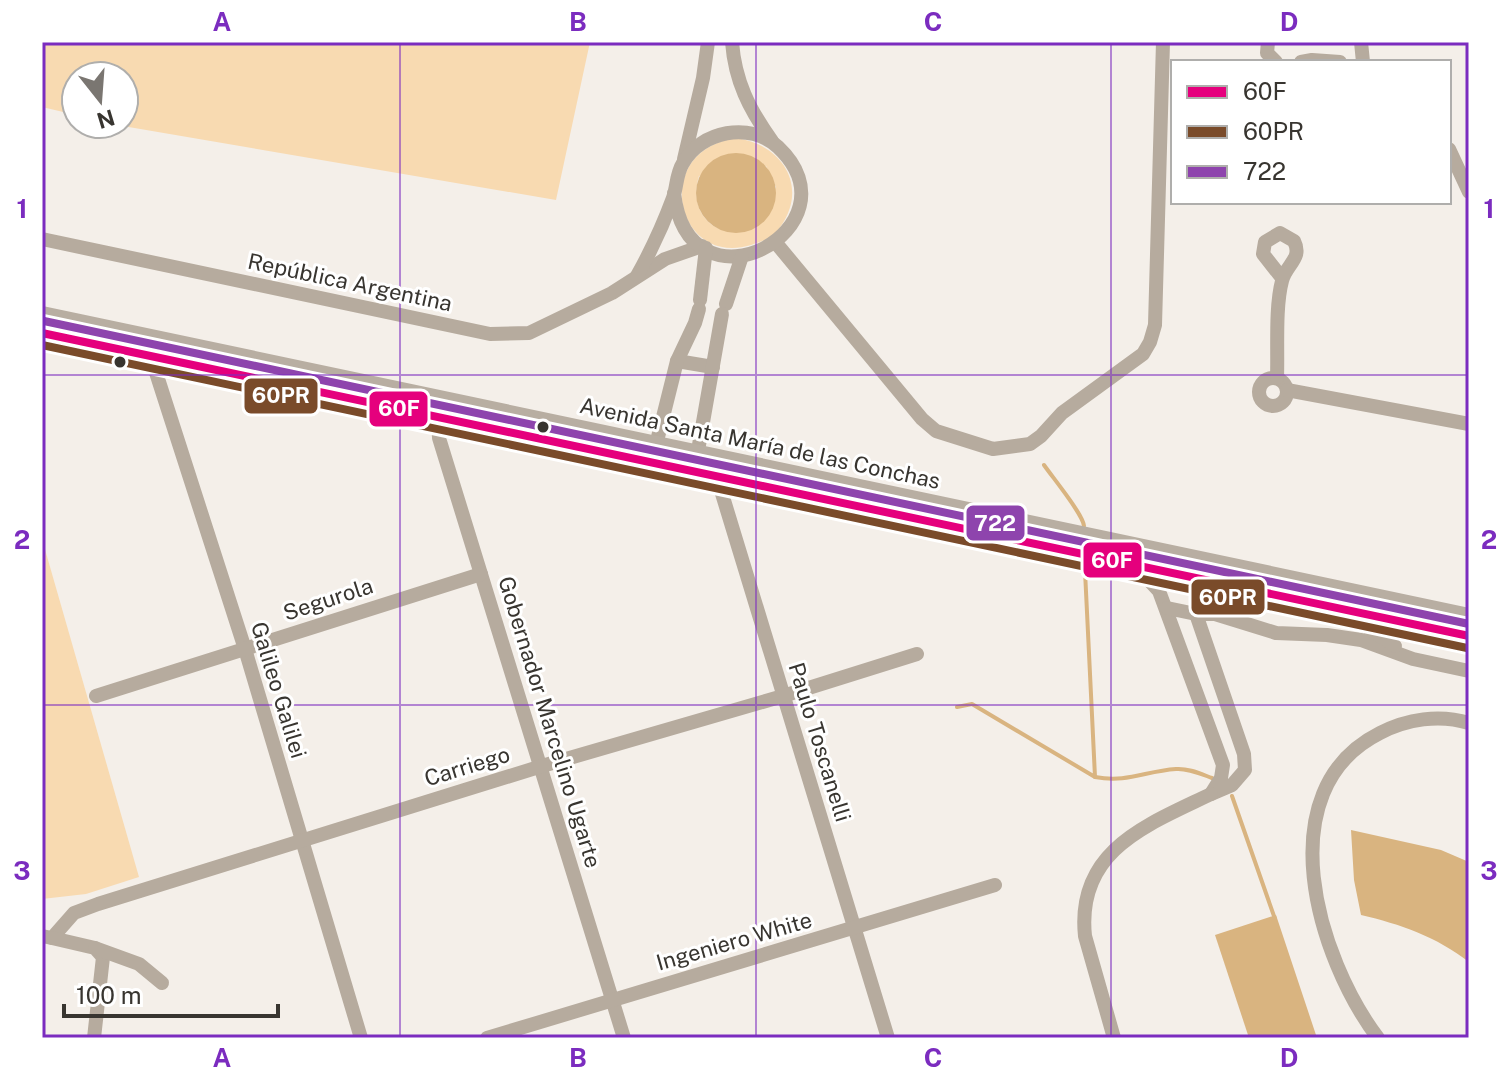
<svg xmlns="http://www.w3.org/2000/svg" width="1511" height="1080" viewBox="0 0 1511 1080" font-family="'Public Sans',sans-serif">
<rect width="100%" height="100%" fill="#f4efe9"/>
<g fill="#f8dab1" fill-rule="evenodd">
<path d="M42,42h548l-34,158 -445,-76h13v-48h-48v39l-34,-8z"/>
<path d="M736,138c45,6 73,47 45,88 -7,11 -17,15 -30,19 -75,23 -102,-94 -15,-107zM766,166l10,21 -18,39c-38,18 -71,-9 -59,-50z"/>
<path d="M42,539l97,338 -53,17 -44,5z"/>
</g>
<g fill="#d9b480">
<circle cx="736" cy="193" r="40"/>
<path d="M1351,830l90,20 28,12v100c-32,-25 -69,-38 -108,-47l-7,-35z"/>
<path d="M1276,915l41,123h-68l-34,-103z"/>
</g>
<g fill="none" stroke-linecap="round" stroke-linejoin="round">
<g stroke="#d9b480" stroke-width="4">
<path d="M1044,465c9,13 39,49 40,61"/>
<path d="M957,707l15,-3 123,73 -10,-206"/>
<path d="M1095,777c33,6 50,-6 81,-8 12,-1 25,5 36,9"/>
<path d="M1232,796l43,123"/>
</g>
<g stroke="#b6ab9e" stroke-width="14">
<path d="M732,42c3,39 17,67 40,99"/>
<path d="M1268,42l-1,11 9,9"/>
<path d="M1361,42l2,20"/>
<path d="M1301,62l11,-2 28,2"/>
<path d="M1449,149l20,43"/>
<path d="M684,159l19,-81 5,-36"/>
<path d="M42,239l448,95 39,-1 83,-40 53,-34 37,-13"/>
<path d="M776,243l146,176 14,12 57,18 37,-5 11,-8 21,-23 81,-59 7,-12 5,-17 8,-283"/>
<path d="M637,276c14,-25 26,-51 36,-78 4,-11 3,-24 10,-35 18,-32 67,-42 95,-16 85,80 -89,175 -104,46"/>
<path d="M700,300l6,-52"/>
<path d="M726,304l16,-48"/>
<path d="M151,357l94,292 116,389"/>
<path d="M677,361l36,6"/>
<circle cx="1273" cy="392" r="14"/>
<path d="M1277,378c1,-28 -2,-71 5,-97 4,-17 21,-22 12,-40l-14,-8 -15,9 -2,12 19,24"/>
<path d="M1287,390l182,34"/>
<path d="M438,418l1,20 185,600"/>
<path d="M654,453l23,-92 18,-38 4,-14"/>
<path d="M696,462l26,-148"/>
<path d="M717,468l-1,6 172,564"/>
<path d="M1130,567l16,10 13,14 64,174 -2,13 -10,16 21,-9 13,-15 -1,-16 -48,-140v-16l9,-18"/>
<path d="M1167,608l29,6h19l61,19 51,2 34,5 52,19 56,12"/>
<path d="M1342,611l53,35"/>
<path d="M96,696l385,-122"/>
<path d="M42,936l10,2 22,-25 24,-9 444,-138 241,-70 134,-42"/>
<path d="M52,938l43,10 8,9 -9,81"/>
<path d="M95,948l44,16 23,19"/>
<path d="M487,1038l508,-153"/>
<path d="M1114,1038l-29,-102c-9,-86 62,-111 126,-142"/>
<path d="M1378,1038c-60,-79 -112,-248 2,-305 27,-14 59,-19 89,-10"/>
</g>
<g stroke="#b8aea2" stroke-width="18">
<path d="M42,315l1427,302"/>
<path d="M42,333l1427,303"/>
</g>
<g stroke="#fff" stroke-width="14">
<path id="bus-1" d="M42,333l1427,303"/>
</g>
<g stroke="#fff" stroke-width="14">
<path id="bus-2" d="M42,345l1425,303"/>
</g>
<g stroke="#fff" stroke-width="14">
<path id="bus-3" d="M44,321l1425,303"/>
</g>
<use href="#bus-1" stroke="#e5007d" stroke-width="8"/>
<use href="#bus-2" stroke="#7a4b2a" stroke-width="8"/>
<use href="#bus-3" stroke="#8e44ad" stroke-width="8"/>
</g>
<path fill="none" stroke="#7b2cbf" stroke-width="2" stroke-opacity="0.55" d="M400,42v996M756,42v996M1111,42v996M42,375h1427M42,705h1427"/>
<g fill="#383530" stroke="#fff" stroke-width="3">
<circle cx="120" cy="362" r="7"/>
<circle cx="543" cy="427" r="7"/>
</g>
<g text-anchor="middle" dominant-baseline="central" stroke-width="6" stroke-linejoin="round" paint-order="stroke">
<g font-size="22" fill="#383530" stroke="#fff">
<text transform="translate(350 282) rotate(12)">República Argentina</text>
<text transform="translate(760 443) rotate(12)">Avenida Santa María de las Conchas</text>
<text transform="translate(328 599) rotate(-18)">Segurola</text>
<text transform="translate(279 690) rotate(73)">Galileo Galilei</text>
<text transform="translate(550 722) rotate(73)">Gobernador Marcelino Ugarte</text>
<text transform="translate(820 742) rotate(73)">Paulo Toscanelli</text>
<text transform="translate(467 766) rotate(-17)">Carriego</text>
<text transform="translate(734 941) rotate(-16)">Ingeniero White</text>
</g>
</g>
<g stroke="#fff" stroke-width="3">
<rect x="243" y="377" width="76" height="38" rx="8" fill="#7a4b2a"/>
<rect x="368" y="390" width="61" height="38" rx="8" fill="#e5007d"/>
<rect x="965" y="504" width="61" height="38" rx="8" fill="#8e44ad"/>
<rect x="1082" y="541" width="61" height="38" rx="8" fill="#e5007d"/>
<rect x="1190" y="578" width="76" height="38" rx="8" fill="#7a4b2a"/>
</g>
<g font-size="22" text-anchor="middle" font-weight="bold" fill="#fff">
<text x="281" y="403">60PR</text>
<text x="399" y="416">60F</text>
<text x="995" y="531">722</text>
<text x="1112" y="568">60F</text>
<text x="1228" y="605">60PR</text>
</g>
<rect width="1511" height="1080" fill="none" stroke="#ffffff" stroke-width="88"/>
<rect x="1171" y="60" width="280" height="144" fill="#ffffff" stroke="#afaeac" stroke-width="2"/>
<rect x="1187" y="86" width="40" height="12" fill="#e5007d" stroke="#afaeac" stroke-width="2"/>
<text x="1243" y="100" font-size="24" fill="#383530">60F</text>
<rect x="1187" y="126" width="40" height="12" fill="#7a4b2a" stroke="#afaeac" stroke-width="2"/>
<text x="1243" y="140" font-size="24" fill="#383530">60PR</text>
<rect x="1187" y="166" width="40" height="12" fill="#8e44ad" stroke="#afaeac" stroke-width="2"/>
<text x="1243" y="180" font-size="24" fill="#383530">722</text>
<g transform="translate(100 100) rotate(163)"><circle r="38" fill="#ffffff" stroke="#afaeac" stroke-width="2"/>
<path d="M0-6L14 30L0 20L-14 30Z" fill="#7a7671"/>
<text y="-12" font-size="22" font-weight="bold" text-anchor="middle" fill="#383530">N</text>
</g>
<path d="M64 1004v12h214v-12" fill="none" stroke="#383530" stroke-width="4"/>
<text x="76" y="1004" font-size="24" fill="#383530" stroke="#ffffff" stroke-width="6" paint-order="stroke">100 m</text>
<rect x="44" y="44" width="1423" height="992" fill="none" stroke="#7b2cbf" stroke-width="3"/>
<g font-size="26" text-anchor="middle" font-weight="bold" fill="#7b2cbf">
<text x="222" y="31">A</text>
<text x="578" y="31">B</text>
<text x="933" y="31">C</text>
<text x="1289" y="31">D</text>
<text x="22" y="218">1</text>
<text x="1489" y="218">1</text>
<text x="22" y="549">2</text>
<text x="1489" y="549">2</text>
<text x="22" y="880">3</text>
<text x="1489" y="880">3</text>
<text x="222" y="1067">A</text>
<text x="578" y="1067">B</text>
<text x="933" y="1067">C</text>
<text x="1289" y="1067">D</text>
</g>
</svg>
